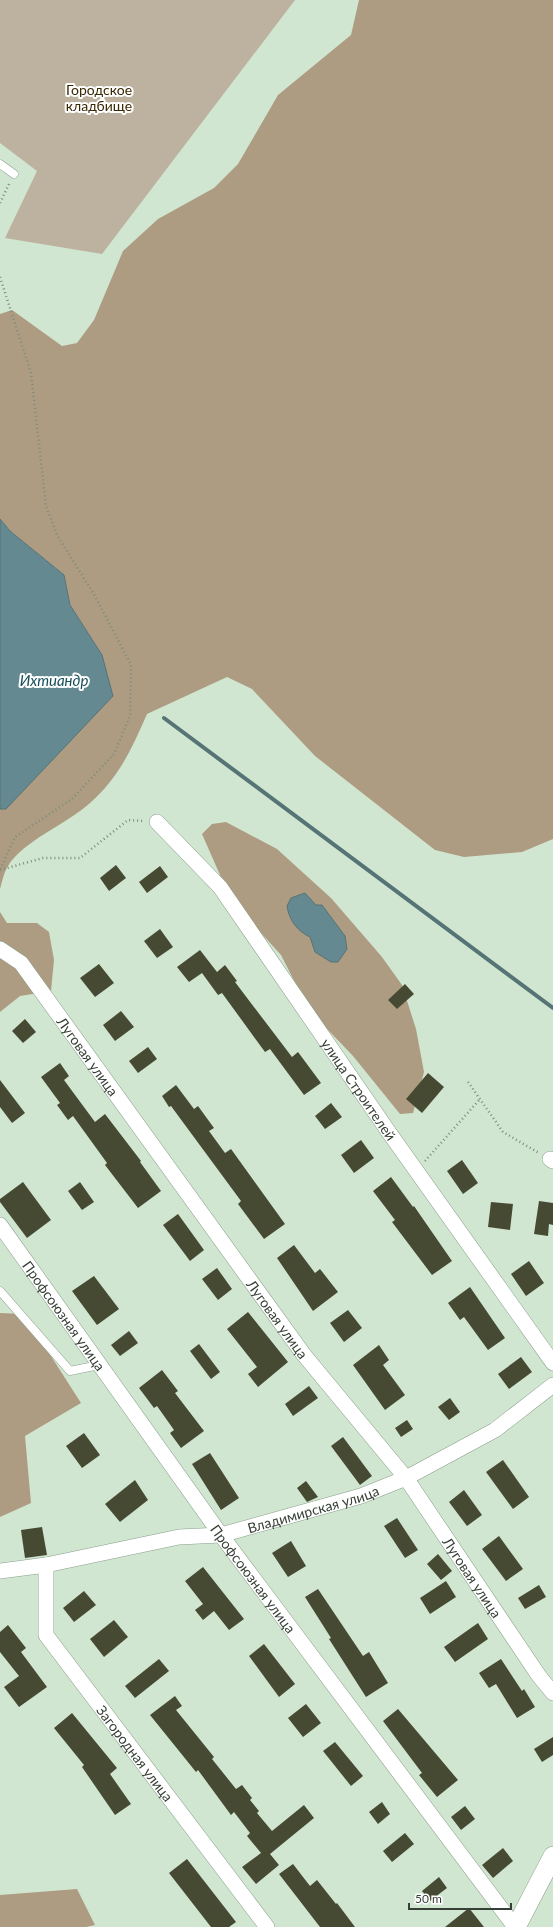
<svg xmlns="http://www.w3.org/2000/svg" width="553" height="1927" viewBox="0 0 553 1927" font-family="Lato,sans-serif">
<rect width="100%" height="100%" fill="#d0e6d1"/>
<path fill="#bdb29f" d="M0,0h295l-193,254 -97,-16 32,-67 -37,-28z"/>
<g fill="#ad9c81">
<path d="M359,0h194v839l-31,13 -58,5 -29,-7 -120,-94 -63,-67 -25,-12 -80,37c-16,36 -27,62 -57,89 -22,20 -68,39 -82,63 -4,6 -6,16 -8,23v-80h6l96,-154 -32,-50 -6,-30 -54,-44 -10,-12v-205l12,-4 50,36 15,-3 17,-23 29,-69 35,-32 56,-31 24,-24 40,-69 73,-60z"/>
<path d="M226,822l51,27 54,49 51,59 20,28 14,44 8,43 -11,41 -13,1 -47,-58 -44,-46 -28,-55 -50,-55 -29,-66 10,-10z"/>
<path d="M0,912l7,11h30l12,9 5,28 -3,31 -31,5 -20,16z"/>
<path d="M0,1313l24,1 57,89 -56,33 6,67 -31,14z"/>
<path d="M77,1889l18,36 -9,2h-86v-32z"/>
</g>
<g fill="#648991" stroke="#567376">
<path d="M0,519l10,12 54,44 6,30 32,50 11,41 -107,113h-6z"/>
<path d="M305,893l11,12h6l23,31 2,13 -9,13h-7l-16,-10 -5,-15c-13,-6 -21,-17 -23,-31l4,-8z"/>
</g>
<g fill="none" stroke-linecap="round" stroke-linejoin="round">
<path stroke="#567376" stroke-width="4" d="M164,718l389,290"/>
</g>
<g fill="#474a33">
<path d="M116,865l10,13 -17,13 -9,-13z"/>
<path d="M160,866l8,11 -21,16 -8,-11z"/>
<path d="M160,929l13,18 -16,11 -13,-17z"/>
<path d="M200,950l17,22 8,-7 12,16 -2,1 57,75 6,-5 23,31 -17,12 -34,-46 -5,3 -43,-59 -4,2 -16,-22 -13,9 -12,-15z"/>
<path d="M99,964l15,19 -19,14 -15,-19z"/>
<path d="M405,984l9,10 -17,15 -9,-9z"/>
<path d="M121,1011l13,16 -19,14 -12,-16z"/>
<path d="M25,1019l11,13 -13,11 -11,-12z"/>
<path d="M148,1047l9,12 -19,14 -9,-12z"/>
<path d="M60,1063l9,13 -5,4 31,42 10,-8 36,47 -1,1 21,29 -23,17 -33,-43 2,-2 -34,-47 -5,4 -11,-15 3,-2 -19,-26z"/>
<path d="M428,1073l16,14 -22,26 -16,-14z"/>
<path d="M0,1080l25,33 -13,10 -12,-16z"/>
<path d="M176,1085l18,24 4,-3 16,22 -5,3 16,22 6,-4 54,75 -21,15 -26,-35 3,-3 -70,-95 -2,1 -7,-11z"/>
<path d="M331,1103l11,14 -17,12 -10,-13z"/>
<path d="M361,1140l13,18 -20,15 -13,-18z"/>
<path d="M462,1160l16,23 -15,11 -16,-23z"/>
<path d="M391,1177l22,30 1,-1 38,55 -20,14 -40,-53 3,-2 -22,-29z"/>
<path d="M23,1182l28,38 -24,18 -27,-36v-3z"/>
<path d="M80,1182l14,20 -12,8 -14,-19z"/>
<path d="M539,1201l14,2v22l-4,-1 -1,12 -14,-2z"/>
<path d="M491,1202l22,2 -3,26 -22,-3z"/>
<path d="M178,1214l26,36 -14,11 -27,-36z"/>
<path d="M294,1245l21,28 5,-4 18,23 -25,19 -36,-53z"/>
<path d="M529,1261l15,22 -18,13 -15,-22z"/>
<path d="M217,1268l15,21 -14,11 -16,-21z"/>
<path d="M94,1276l25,33 -22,16 -25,-34z"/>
<path d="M470,1287l35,51 -17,12 -24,-33 -4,3 -12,-17z"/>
<path d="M348,1310l14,18 -18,14 -14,-19z"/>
<path d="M248,1312l40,50 -30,25 -10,-13 9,-7 -30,-38z"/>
<path d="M129,1331l9,12 -18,13 -9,-11z"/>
<path d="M199,1344l21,28 -9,7 -21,-28z"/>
<path d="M379,1345l10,15 -6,5 22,30 -20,15 -32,-45z"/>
<path d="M521,1357l11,15 -23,17 -11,-15z"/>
<path d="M162,1370l16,21 -3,2 29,38 -23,17 -11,-15 4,-3 -17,-24 -3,2 -15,-20z"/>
<path d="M309,1386l9,12 -25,18 -8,-12z"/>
<path d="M450,1398l10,14 -11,8 -11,-13z"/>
<path d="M407,1420l6,9 -12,8 -6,-9z"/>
<path d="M84,1433l16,22 -18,13 -16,-22z"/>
<path d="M343,1437l29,39 -12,9 -29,-39z"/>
<path d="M210,1453l29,45 -18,12 -29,-46z"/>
<path d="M503,1460l26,37 -16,12 -27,-37z"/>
<path d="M135,1480l13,20 -28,22 -15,-18z"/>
<path d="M306,1481l12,16 -11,5 -10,-14z"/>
<path d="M464,1490l18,25 -15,11 -18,-24z"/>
<path d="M397,1518l21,32 -13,8 -21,-32z"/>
<path d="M42,1527l5,28 -22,3 -4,-28z"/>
<path d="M499,1536l24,33 -17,12 -24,-32z"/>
<path d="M291,1541l15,25 -18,11 -16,-24z"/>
<path d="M438,1554l14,17 -11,9 -14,-16z"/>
<path d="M203,1567l41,52 -15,11 -15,-19 -11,9 -8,-10 8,-6 -18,-23z"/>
<path d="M446,1581l10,16 -26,17 -10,-16z"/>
<path d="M539,1585l7,12 -21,12 -7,-11z"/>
<path d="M318,1589l45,67 6,-4 19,31 -22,14 -37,-58 2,-1 -26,-41z"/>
<path d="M84,1591l12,14 -22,17 -11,-14z"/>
<path d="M114,1620l14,17 -24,20 -14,-18z"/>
<path d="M478,1623l10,16 -33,23 -11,-15z"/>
<path d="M8,1625l18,23 -5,4 26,35 -28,20 -15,-20 15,-11 -19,-24v-20z"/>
<path d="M264,1644l31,40 -16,13 -30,-41z"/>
<path d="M159,1659l10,12 -34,27 -10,-12z"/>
<path d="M501,1659l21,32 2,-2 11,18 -18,11 -21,-34 -7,4 -10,-15z"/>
<path d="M175,1696l7,10 -6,4 38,47 -2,2 24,30 6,-4 10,13 -2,2 9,11 -2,2 15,18 32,-26 10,13 -44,36 9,11 -23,19 -14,-17 19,-14 -14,-17 3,-3 -16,-21 -3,3 -33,-45 -2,2 -46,-57z"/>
<path d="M306,1704l15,19 -18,14 -15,-19z"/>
<path d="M398,1709l60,71 -21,17 -18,-22 3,-2 -39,-52z"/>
<path d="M72,1713l45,55 -7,6 21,30 -16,11 -33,-48 2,-2 -30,-37z"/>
<path d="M553,1737v18l-11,7 -8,-13z"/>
<path d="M335,1742l28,34 -12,10 -28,-35z"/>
<path d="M382,1802l8,12 -12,10 -9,-12z"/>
<path d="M465,1806l10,13 -14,11 -10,-13z"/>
<path d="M405,1833l9,11 -22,18 -9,-11z"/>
<path d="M503,1848l10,13 -20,17 -11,-13z"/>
<path d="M187,1859l49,63 -7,5h-18l-42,-54z"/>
<path d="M293,1864l17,22 7,-6 19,24 1,-1 18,24h-35l-41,-53z"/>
<path d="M439,1877l8,11 -17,13 -8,-10z"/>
<path d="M469,1908l15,19h-39z"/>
</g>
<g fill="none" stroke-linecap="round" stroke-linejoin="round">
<g stroke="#8a9f8b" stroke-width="9">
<g id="service">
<path d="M0,164l14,10"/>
<path d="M0,1291l70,80 29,-6"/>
</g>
</g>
<g stroke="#8a9f8b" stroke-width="16">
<g id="minor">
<path id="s1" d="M157,822l63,65 168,244 165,232"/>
<path id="s2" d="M0,949l21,14 283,392 102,123 133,198 14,17"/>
<path d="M550,1159l3,2"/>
<path id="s3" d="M0,1225l221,310 294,392"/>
<path id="s4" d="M46,1565v70l221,292"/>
<path id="s5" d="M0,1571l46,-6 133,-28 42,-2 140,-39 45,-18 89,-48 58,-45"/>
</g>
</g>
<g stroke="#8a9f8b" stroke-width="20">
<path id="tertiary" d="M516,1927l37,-71"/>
</g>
<g stroke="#7d8c7e" stroke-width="2.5" stroke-dasharray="1 3" stroke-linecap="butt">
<path d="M0,203l10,-21"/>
<path d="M0,277l31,96 15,133 11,29 38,61 36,69 -1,51 -16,38 -42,45 -57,38 -15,33"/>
<path d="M0,870l43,-12h37l48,-38 16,1"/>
<path d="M468,1082l35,50 36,21"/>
<path d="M425,1161l55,-62"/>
</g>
<use href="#service" stroke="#fff" stroke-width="8"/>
<use href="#minor" stroke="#fff" stroke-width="15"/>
<use href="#tertiary" stroke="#fff" stroke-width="19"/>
</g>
<g text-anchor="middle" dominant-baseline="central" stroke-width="4" stroke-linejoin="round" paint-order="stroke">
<g font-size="14" fill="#3a2802" stroke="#fff">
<text x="99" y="89">Городское<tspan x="99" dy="16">кладбище</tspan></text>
</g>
<g font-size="14" fill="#374037" stroke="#fff">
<text stroke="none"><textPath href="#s2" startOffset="140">Луговая улица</textPath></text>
<text stroke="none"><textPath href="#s1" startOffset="336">улица Строителей</textPath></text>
<text stroke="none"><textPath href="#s3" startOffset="111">Профсоюзная улица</textPath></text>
<text stroke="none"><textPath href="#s2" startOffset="464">Луговая улица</textPath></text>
<text stroke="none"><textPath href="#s5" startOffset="320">Владимирская улица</textPath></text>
<text stroke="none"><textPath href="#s2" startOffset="788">Луговая улица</textPath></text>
<text stroke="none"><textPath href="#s3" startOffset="435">Профсоюзная улица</textPath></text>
<text stroke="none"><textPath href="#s4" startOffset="218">Загородная улица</textPath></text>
</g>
<g font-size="15" font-style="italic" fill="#174f58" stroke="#fff">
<text x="54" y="680">Ихтиандр</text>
</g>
</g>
<path d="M409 1903v6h102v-6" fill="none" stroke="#374037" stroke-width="2"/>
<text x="415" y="1903" font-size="12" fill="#374037" stroke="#ffffff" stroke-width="3" paint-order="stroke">50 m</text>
</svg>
